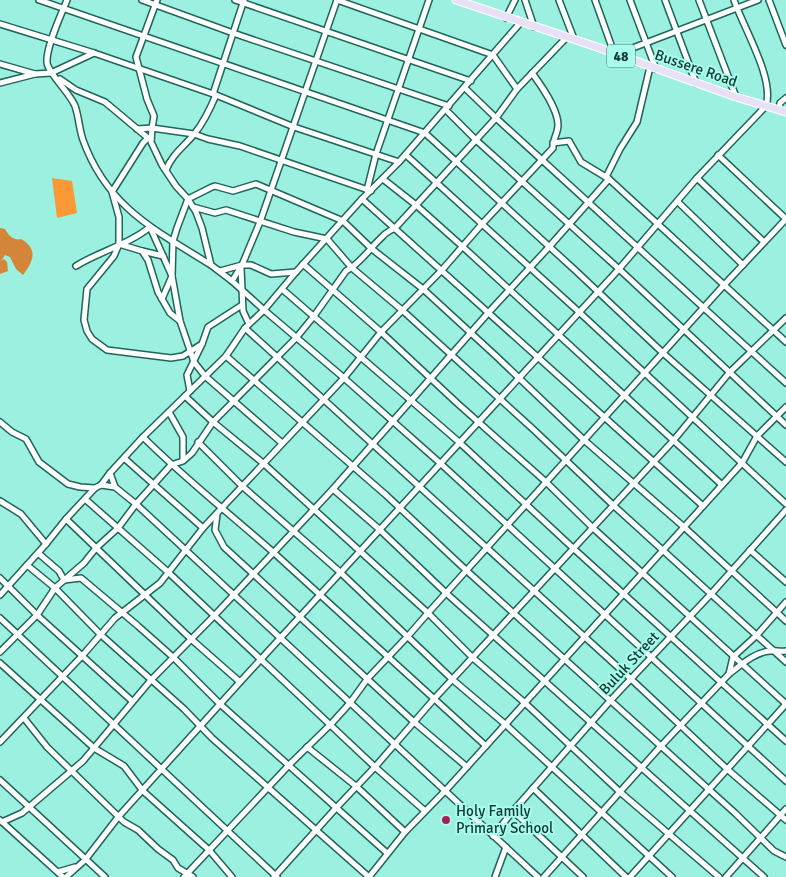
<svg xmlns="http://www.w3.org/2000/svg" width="786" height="877" viewBox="0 0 786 877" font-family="Signika,sans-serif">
<rect width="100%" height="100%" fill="#9bf0e0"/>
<path fill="#f99835" d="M52,178l20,3 5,32 -20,5z"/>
<path fill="#d58539" d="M0,228l5,1c3,6 9,12 16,10 18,10 12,23 2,36l-7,-6 -6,-12 -5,-2 -4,6 3,-2 3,3 1,9 -8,3z"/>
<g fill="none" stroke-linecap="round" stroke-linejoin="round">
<g stroke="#216459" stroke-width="8">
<g id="minor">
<path d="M39,0l386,133 151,138 87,82 123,109"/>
<path d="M67,0c-6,15 -21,47 -20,62 0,10 23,31 28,44 4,11 4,23 8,34 24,67 72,90 128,125"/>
<path d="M142,0l91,33 216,73"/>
<path d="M235,0l236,81"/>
<path d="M525,0l9,27"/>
<path d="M559,0l15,39"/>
<path d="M595,0l19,53"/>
<path d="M630,0l26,69"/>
<path d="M665,0l31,83"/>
<path d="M699,0l37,97"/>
<path d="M769,0l17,45"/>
<path d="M506,18l9,-18"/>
<path d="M0,24l94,29 122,42 78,32 105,35"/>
<path d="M617,54l141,-54"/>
<path d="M0,64l35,10"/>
<path d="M60,79l16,11 29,12 43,36"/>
<path d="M0,83l35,-9 16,-1 43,-20"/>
<path d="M465,88l31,30 290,265"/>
<path d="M517,89l50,-52"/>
<path d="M213,94l31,-94"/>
<path d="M446,110l30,30 143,129 167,156"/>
<path d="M779,110l1,-7 6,-5"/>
<path d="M137,129l15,-1 2,-12 -7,-17 -11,-42 21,-57"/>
<path d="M151,139l-3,-1 -5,5 -31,49 7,25v27l23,7 6,9 10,32 12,21 10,8 14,41 11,14 77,67"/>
<path d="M553,143l16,-2 12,21 28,17 177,163"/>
<path d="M406,155l173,157 207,192"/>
<path d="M718,155l68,64"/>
<path d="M166,170c6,-16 19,-24 29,-37 9,-11 15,-24 21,-38"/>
<path d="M606,177l14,-28 17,-27 13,-55"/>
<path d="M697,178l67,64"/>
<path d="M383,179l33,26 47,42 259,238"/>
<path d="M367,190l9,-36 53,-154"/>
<path d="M371,191l-131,-45 -32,-7 -14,-5 -42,-6 -1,14 11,23 14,21 12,13 8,13 6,16 9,37 21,16 32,29 80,68 96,85 346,318"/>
<path d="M362,199l341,307"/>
<path d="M678,202l65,63"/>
<path d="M193,207l22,6 11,-3 68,22 33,7 25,29 50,42 132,120 79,75 173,157"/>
<path d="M119,244l-5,12 -27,33 -3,31 3,11 5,8 15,11 64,8 12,-2 19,-12 6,-17 34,-22"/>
<path d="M142,251l21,5"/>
<path d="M303,264l78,68 76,71 89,79 47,46 193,176"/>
<path d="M76,266c24,-15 52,-21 74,-39l22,49 8,45"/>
<path d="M241,268l2,43 6,13"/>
<path d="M218,270l2,1 22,-6h9l20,9 25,-2"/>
<path d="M232,281l10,-16 18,-43 77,-222"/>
<path d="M282,289l177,153 115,107 212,192"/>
<path d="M162,299l10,-23 1,-35 4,-13 11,-29 24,-12 3,-1 18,5 23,-7 87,37 29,28 51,40 73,67 88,84 100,87 102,94"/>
<path d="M245,328l386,351 96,90 59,51"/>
<path d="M226,356l160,139 81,76 268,242 39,38 12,6"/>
<path d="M190,391l-3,-16 15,-31"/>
<path d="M185,396l28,26 50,41 165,150 45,45 52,45 95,89 99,85"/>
<path d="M169,412l14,25v23"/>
<path d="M0,422l12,10 14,7 13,23 29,22 12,3 15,1"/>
<path d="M143,437c41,41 87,77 130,115 71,64 142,130 213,194"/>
<path d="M198,442l44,44 98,86 113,108 52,44 167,153"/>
<path d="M124,458l79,70"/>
<path d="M110,473l5,14"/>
<path d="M101,485l14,2 21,17 402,373"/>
<path d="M333,489l46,40 67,64 318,284"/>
<path d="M85,499l83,73 207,195 50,44"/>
<path d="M0,501l21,13 25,30"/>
<path d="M217,514l-2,16 9,17 190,175 53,45"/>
<path d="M66,519l125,120 49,43"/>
<path d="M750,550l36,32"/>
<path d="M38,553l21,18 5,9 17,-2 57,48 36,32 46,46 167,149"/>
<path d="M27,565l28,23 45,46 84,75 28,29 157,139 36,-45 41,-42 296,-327 15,-27 29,-29"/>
<path d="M0,578l37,37 95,86"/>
<path d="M0,595l46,-51 20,-25 29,-31 6,-3 9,-12 33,-36 83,-81 19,-28 19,-18 32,-38 66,-73 37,-37 122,-140"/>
<path d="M0,618l277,259"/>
<path d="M0,652l37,-37 18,-27 29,-25 12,-15 22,-20 18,-24 35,-39 12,-4 9,-8 21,-31 83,-84 18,-22 32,-45c15,-8 23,-22 36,-34 3,-4 9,-7 13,-9l101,-110 21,-29 -24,-34 -156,-55"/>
<path d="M0,663l94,85 30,18 19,25 66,59 23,27"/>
<path d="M729,674c12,-9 26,-22 41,-23 6,-1 10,1 16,0"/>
<path d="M24,718l23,29 77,75 14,8 20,19 15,11 5,8 15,9"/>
<path d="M0,742l82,-86 33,-38 45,-35 43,-55 141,-150 37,-46 61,-62 40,-46 71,-76c-1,-8 5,-14 5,-23 0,-15 -17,-40 -26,-52"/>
<path d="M307,747l50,40 48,45"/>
<path d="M0,780l105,97"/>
<path d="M533,788l93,89"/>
<path d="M513,811l70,66"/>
<path d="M0,820l63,57"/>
<path d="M2,822l20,-9 61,-52 68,-81 63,-64 119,-127 156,-177 60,-65 60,-68"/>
<path d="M493,836l20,-25 97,-110 101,-107 75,-84"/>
<path d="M58,872l17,-5"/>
<path d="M66,877l19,-17 34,-44 121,-134 379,-413 78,-91 69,-72c9,-27 -23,-79 -32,-106"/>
<path d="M184,877l106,-113 41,-40 19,-21 18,-25 40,-42 20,-23 296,-328 62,-66"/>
<path d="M274,877l62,-69 39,-41 59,-68 239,-258 56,-68 57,-55"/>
<path d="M495,877l11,-30"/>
<path d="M544,877l116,-130 69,-73 4,-17 24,-22 29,-33"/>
<path d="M630,877l156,-173"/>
<path d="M726,877l60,-68"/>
</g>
</g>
<g stroke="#fff" stroke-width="9">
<path id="major" d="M456,0l138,46 142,51 50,15"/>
</g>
<use href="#minor" stroke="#fff" stroke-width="5"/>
<use href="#major" stroke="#e8e0f7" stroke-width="7"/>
</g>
<circle fill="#a91b59" stroke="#a8fded" stroke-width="2" cx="446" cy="820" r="5"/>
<g text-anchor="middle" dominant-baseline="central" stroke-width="4" stroke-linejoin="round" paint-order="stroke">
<rect fill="#a8fded" stroke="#407269" stroke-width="1" x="607" y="44.5" width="28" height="23" rx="4"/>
<g font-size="14" font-weight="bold" fill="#133731">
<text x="621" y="56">48</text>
</g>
<g font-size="15" fill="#133731" stroke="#a8fded">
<text transform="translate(696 68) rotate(19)">Bussere Road</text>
<text transform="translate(629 663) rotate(-47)">Buluk Street</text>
</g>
<g font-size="15" fill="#133731" stroke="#a8fded" text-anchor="start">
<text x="456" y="811">Holy Family<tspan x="456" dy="17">Primary School</tspan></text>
</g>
</g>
</svg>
